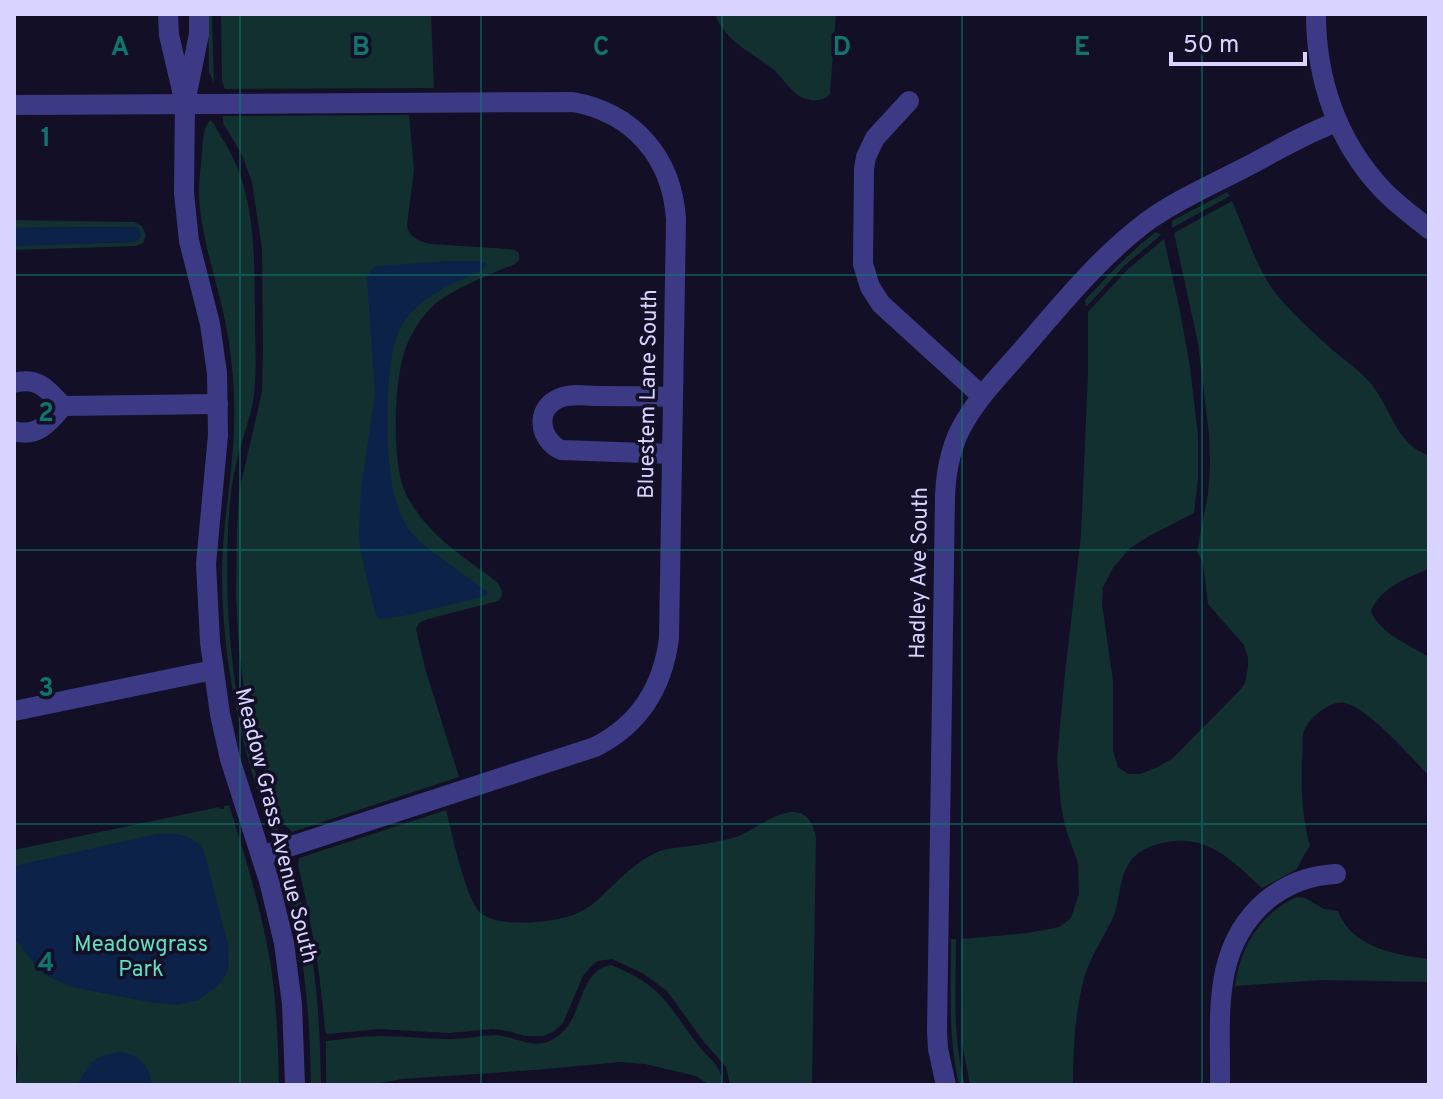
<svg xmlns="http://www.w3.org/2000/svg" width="1443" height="1099" viewBox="0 0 1443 1099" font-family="Overpass,sans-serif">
<rect width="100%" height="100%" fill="#130f26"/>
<g fill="#12302f">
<path d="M208,14h4l2,70 -5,-12z"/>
<path d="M221,14h210l3,74 -209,1 -3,-7z"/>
<path d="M715,14h121l-6,80c-8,8 -18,8 -29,3 -10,-5 -18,-19 -27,-27 -21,-17 -50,-29 -59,-56z"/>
<path d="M409,115l5,55 -7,55c1,12 12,16 23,19l79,5 6,1 4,3v7l-4,4c-24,10 -69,27 -86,46 -10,11 -18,24 -23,37 -12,32 -14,107 -3,140 3,8 7,15 12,22 20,31 54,51 82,73 5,7 8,12 1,19l-70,18 -9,4 -3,6 9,39 34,109 -167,55 -6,-6 -13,-26 -13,-45 -16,-65 -5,-42 -3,-54 1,-63 2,-39 23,-100 1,-40 -1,-103 -10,-67 -10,-27 -19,-32v-7z"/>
<path d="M210,120c5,4 7,9 10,15 37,55 34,117 35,181 0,26 2,54 -1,79 -3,22 -12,44 -17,65 -6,24 -8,48 -9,72 -4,97 7,210 50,297v4l-7,-4 -3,-6c-28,-80 -46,-163 -46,-249 0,-43 8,-84 11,-127 4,-53 -1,-104 -15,-156 -8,-32 -19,-67 -19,-101 0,-12 2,-24 3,-36 1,-13 0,-24 8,-34z"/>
<path d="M1227,192l3,4 -58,32v-7z"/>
<path d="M1232,201c13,29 23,64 42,90 14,19 43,45 61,61 13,11 27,20 37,33 19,24 25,61 57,70v114c-21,8 -49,19 -58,42 7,21 40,35 58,46v119c-17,-18 -61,-68 -84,-73 -8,-2 -17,3 -23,7 -8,6 -16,13 -19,24 -1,8 0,17 -1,25 -1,30 0,58 8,87l-6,9 -7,14 -35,19c-33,-30 -58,-58 -107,-43 -12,4 -22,10 -28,22 -9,16 -7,36 -15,53 -9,18 -21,36 -27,55 -10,35 -12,74 -12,110h-103l-8,-42 -1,-104 67,-6 31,-6 12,-9 8,-24 -1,-31 -12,-33 -5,-24 -4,-47 8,-86 16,-138 7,-161v-62l40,-43 36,-30 16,72 10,56 8,68v44l-4,34 -43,22 -21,13 -17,20 -10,19 -1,17 11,77v70l5,16 10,7h12l18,-7 15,-9 67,-68 5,-7 3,-16v-9l-4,-13 -36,-41 -5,-41 -6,-12 11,-57 2,-29 -1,-31 -11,-91 -24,-110z"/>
<path d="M14,220l120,2 8,4 4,9 -3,8 -7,3 -122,4v-4l11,-1 109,-3 2,-15 -122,1z"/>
<path d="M1156,232l5,3 -37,31 -38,41 -1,-7c23,-24 44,-48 71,-68z"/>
<path d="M229,805c17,54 33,106 42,162 6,39 7,79 8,118h-263l2,-24 -4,-41v-170l205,-43 1,2h4v-3z"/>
<path d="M446,810c6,22 20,93 36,104 15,10 38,9 54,8 22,-2 41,-5 58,-19 22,-19 40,-42 68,-53 24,-4 50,-6 74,-13 17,-6 40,-26 58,-25 14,0 20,14 22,26l-4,247h-82l-4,-18 -22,-25 -37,-51 -23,-17 -32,-15 -14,2 -6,4 -9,11 -20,47 -10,9 -10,4h-18l-17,-5 -15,-2 -44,4 -69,-4 -53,5 -2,-3c-4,-56 -14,-111 -27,-166l1,-7z"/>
<path d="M298,889c18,65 22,130 23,196h-10c-1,-65 -6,-128 -22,-191z"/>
<path d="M1297,897l8,1 19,11 14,2c13,36 57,44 91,48v23l-107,-2 -87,6c5,-38 26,-74 62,-89z"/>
<path d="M951,939h5c0,49 -4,98 9,146h-6c-11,-48 -8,-97 -8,-146z"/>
<path d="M611,965c50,20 56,38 86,79 13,16 23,18 26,41h-14l-13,-9 -51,-12 -24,-2 -86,8 -133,9 -31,6h-45v-44c18,-2 37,-5 55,-5 23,0 46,3 69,3 14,0 28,-3 43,-4 19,0 35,13 54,7 39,-13 27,-71 64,-77z"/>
</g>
<g fill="#0c2248">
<path d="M136,227l3,2 2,6 -2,5 -5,2 -120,4v-18z"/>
<path d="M448,261h33l6,3 -4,6c-31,14 -62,25 -81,55 -19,29 -18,142 -6,176 5,17 12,30 25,42l68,50 -3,3 -83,20 -20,3 -5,-1 -3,-6 -14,-58 -2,-19 2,-46 14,-95 -8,-116 5,-9 5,-3z"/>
<path d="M157,834c19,-1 36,0 47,17l24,94 1,21 -3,9 -10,12 -17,13 -22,5 -28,-3 -78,-15 -29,-14 -28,-35v-72z"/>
<path d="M119,1052c21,1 30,14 33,33h-74c10,-24 17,-28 41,-33z"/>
</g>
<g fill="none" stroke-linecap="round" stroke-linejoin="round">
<g stroke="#3d3a85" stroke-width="20">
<path d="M168,14l1,21 14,60"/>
<path d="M199,14v20l-14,69 -1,90 5,48 21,83 7,49 1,62 -12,129 4,78 10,72 10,45 39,122 15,62 8,61 3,81"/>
<path d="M1316,14c0,65 21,127 66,175 14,15 31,27 47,40"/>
<path d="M909,101l-34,37 -9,19 -2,12 -1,95 7,23 11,17 101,92"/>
<path d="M14,105l559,-3c61,11 99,56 103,117l-7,419c-6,49 -30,87 -74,109l-334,109"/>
<path d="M14,383c24,-7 34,7 49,23l155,-2"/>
<path d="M14,431c23,7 36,-9 49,-25"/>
<path d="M672,454l-111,-4c-22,-10 -27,-42 -1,-52 11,-5 26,-2 37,-2 26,0 51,0 76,1"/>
<path d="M14,711l199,-41"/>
<path d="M946,1085l-8,-36 -1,-17 8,-536c1,-26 6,-52 20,-75 15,-26 37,-48 57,-71 39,-45 78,-94 127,-130 28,-20 60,-34 91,-50 32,-16 63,-36 97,-48"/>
<path d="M1220,1085c1,-67 -10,-137 47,-185 20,-16 44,-25 69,-26"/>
</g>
</g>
<path fill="none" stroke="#0f766e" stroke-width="2" stroke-opacity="0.55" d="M240,14v1071M481,14v1071M722,14v1071M962,14v1071M1202,14v1071M14,275h1415M14,550h1415M14,824h1415"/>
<g text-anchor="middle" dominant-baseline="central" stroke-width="7" stroke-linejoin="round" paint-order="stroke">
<g font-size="22" fill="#d9d4ff" stroke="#130f26">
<text transform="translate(649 394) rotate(-89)">Bluestem Lane South</text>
<text transform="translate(920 573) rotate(-89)">Hadley Ave South</text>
<text transform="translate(275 826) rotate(76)">Meadow Grass Avenue South</text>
</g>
<g font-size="22" fill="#5fe0c0" stroke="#130f26">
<text x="141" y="945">Meadowgrass<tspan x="141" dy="25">Park</tspan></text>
</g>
</g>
<g font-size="26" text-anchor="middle" font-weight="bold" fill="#0f766e" stroke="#130f26" stroke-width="7" stroke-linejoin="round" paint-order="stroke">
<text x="120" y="55">A</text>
<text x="361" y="55">B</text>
<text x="601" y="55">C</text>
<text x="842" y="55">D</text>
<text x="1082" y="55">E</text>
<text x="46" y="146">1</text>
<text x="46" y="421">2</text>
<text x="46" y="696">3</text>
<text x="46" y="971">4</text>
</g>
<rect width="1443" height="1099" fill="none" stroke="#d9d4ff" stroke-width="32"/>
<path d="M1171 52v12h134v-12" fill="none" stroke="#d9d4ff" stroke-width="4"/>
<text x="1183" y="52" font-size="24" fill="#d9d4ff" stroke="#130f26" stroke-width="6" paint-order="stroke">50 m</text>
</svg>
